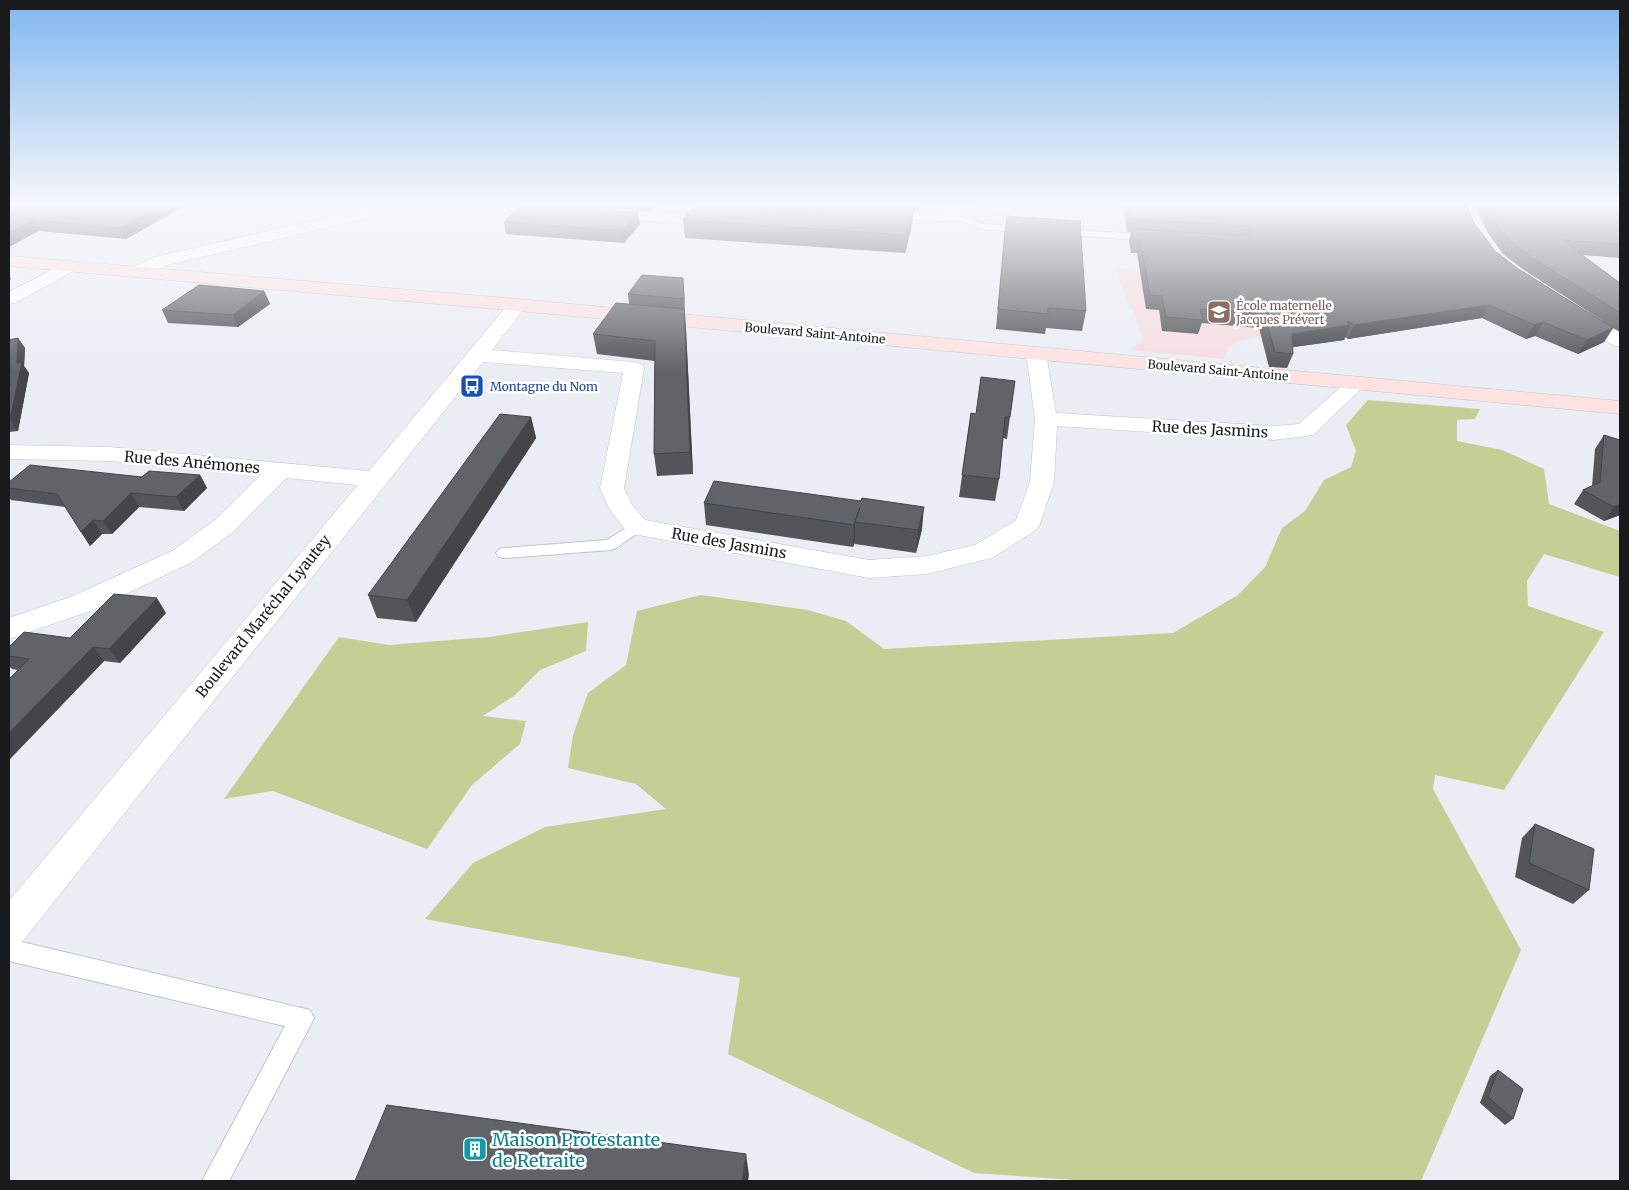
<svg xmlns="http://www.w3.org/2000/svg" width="1629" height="1190" viewBox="0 0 1629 1190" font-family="Merriweather,serif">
<rect width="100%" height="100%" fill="#eaedf4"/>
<g fill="#f6dcdf">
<path d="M581,206h405l-120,10 -160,-1z"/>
<path d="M1116,268l109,6 48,60 -19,3 -17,5 -10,6 -2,11 -95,-9 13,-10 -9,-29 -6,-4z"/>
</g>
<g fill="#c2d096">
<path d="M1368,400l112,9 -5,10 -18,1v21l45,9 42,19 5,35 71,27v46l-76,-23 -17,27 1,25 76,26 -100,158 -69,-15 -2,14 88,161 -100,231h-332l-115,-8 -246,-119 12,-76 -315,-59 48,-56 72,-36 121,-18 -30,-25 -68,-16 5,-33 15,-42 38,-28 11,-54 64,-16 107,15 38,11 38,28 289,-16 65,-38 27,-28 17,-39 23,-17 19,-31 27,-13 5,-16 -10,-26z"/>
<path d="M588,622l-2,29 -46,19 -26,26 -31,20 43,5 -6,23 -48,41 -45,64 -154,-58 -49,8 115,-162 50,8 100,-8z"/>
</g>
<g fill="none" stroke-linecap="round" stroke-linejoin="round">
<g stroke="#c1c4ca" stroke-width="2">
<g id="lane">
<path d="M956,212l27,12 43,3 5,3 -5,3 -45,-4 -28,-12v-4z"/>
<path d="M1060,229l91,6 5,3 -5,3 -94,-7v-4z"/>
<path d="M637,522l5,2 3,3 -3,3 -26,18 -5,2 -107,8 -5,-1 -3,-4 3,-4 5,-1 103,-8 25,-16z"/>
<path d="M9,939l301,71 4,8 -4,8 -81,155h-27l83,-155 -276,-65z"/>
</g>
</g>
<g stroke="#c1c4ca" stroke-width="1">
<g id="street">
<path d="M378,206h28l-3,3 -5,2 -231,54 -25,11 -6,1 -6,-1 -3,-4 3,-4 25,-11z"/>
<path d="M470,206h79l13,2 2,3 -2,3 -6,2 -78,-5 -5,-2z"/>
<path d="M990,206h42l-3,3 -5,2 -68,9 -80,6 -6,-2 -2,-3 2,-3 6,-2z"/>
<path d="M601,209l120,7 6,2 2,3 -2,3 -6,2 -126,-9 -2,-3 2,-3z"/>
<path d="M69,261l6,1 3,4 -3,4 -60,33 -6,1v-12z"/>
<path d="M518,299l7,2 2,4 -35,45 142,12 7,2 3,4 -20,120 8,17 13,15 224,40 58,-4 48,-11 41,-25 14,-38 5,-63 -9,-66 3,-4 7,-2 7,2 3,4 10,60 218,13 25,-2 51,-45 7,-2 7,2 3,4 -54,52 -39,5 -217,-14 -3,56 -14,42 -4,6 -44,28 -9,2 -56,14 -58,4 -241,-45 -19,-25 -9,-20 23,-115 -140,-11 -461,580 -13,5v-46l349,-416 -72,-7 -53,54 -41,30 -99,48 -84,29v-21l64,-22 101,-46 41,-30 46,-45 -152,-14 -100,-2v-14l100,2 260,24 142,-170z"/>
<path d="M1579,309l7,2 34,22v14l-7,-2 -41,-26 -2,-4 2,-4z"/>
</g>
</g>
<g stroke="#c1c4ca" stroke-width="1">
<path id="secondary" d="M9,256l509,43 1102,102v13l-1102,-103 -509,-45z"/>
</g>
<use href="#lane" fill="#fff" fill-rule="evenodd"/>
<use href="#street" fill="#fff" fill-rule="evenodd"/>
<use href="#secondary" fill="#fde2e2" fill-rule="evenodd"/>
</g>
<g fill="#535559">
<path d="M9,206h175l-58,33 -87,-8z"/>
<path d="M560,206h94l-4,5z"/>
<path d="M701,206h215l-1,5h-2l-1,13 -7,29 -220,-15 -2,-18 18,-10z"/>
<path d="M1123,206h344l7,17 21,28 22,17 95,59 -88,-57 -21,-16 -15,-21 -13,-27h145v52l-38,-3 38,28v49l-7,-4 -9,14 -26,12 -43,-18 -9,3 -44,-21 -134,21 -3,-2 -1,3 -51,7v7l-6,14 -18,-1 -10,-39 -57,-5 -4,11 -36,-3 -3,-21 -13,-1 -9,-56h-6l-2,-12 2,-9h-4z"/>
<path d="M638,212l2,12 -16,19 -118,-9 -2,-12z"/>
<path d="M1007,216l79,95 -4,20 -36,-3 -1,6 -49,-5 8,-95z"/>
<path d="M264,291l6,13 -32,23 -70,-4 -6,-13z"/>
<path d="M684,291l1,22 1,16 7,145 -36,2 -3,-22 1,-93 -58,-7 -4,-20 36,-30 -1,-10z"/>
<path d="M18,338l7,10 -1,18 5,7 -11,58 -9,1v-92z"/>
<path d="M971,413l39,4 -3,22 -4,-1 -4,41 -4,22 -36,-4z"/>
<path d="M531,417l5,21 -120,184 -39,-4 -9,-23z"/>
<path d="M1604,435l16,80 -16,6 -30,-17 9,-14 9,-4 3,-37z"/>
<path d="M200,475l7,13 -23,23 -45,-4 -27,27h-10l-12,12 -25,-39 -54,-7 -2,-3v-15z"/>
<path d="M704,503l218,26 -6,24 -61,-9v-2l-2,5 -147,-22z"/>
<path d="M166,613l-46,50 -16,-2 -95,99v-81l9,-9 -6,-1 -3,-3v-19l61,-9z"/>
<path d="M1535,824l54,66 -16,14 -58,-27 7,-39z"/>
<path d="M1498,1070l15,49 -8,6 -25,-22 10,-27z"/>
</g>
<g fill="#434549">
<path d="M160,206h24l-58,33 -6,-11z"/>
<path d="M649,206h5l-4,5z"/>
<path d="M913,207l-1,17 -7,29 1,-18z"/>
<path d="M638,212l2,12 -16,19 -2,-12z"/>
<path d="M33,220l6,11 -30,16v-14z"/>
<path d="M9,274l2,5 -2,1z"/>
<path d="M683,278l1,13 1,22 -1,-14z"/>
<path d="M264,291l6,13 -32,23 -5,-12z"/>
<path d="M1489,305l-7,13 -134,21 6,-14z"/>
<path d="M684,309l2,20 7,145 -3,-22z"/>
<path d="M1543,322l-8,14 -9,3 8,-14z"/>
<path d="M1350,325l-6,15 -57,8 5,-14z"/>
<path d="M1613,328l-9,14 -26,12 9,-14z"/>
<path d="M18,338l7,10 -1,18 5,7 -11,58 -8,-11 7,-57z"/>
<path d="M531,417l5,21 -120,184 -9,-22z"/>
<path d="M200,475l7,13 -23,23 -8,-14z"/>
<path d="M131,493l8,14 -27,27 -9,-13z"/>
<path d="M1620,504v11l-16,6 10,-14z"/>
<path d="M860,507l-5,15v20l-2,5 1,-22z"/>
<path d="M924,507l-2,22 -6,24 2,-23z"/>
<path d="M93,520l9,14 -12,12 -9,-14z"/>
<path d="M157,598l9,15 -46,50 -11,-14z"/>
<path d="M93,647l11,14 -95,99v-27z"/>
<path d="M746,1154l3,21 -1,6h-6z"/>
</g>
<g fill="#606368" stroke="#434549">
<path d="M9,206h151l-40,22 -87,-8 -24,13z"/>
<path d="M521,206h27l90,6 -16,19 -118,-9z"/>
<path d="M1128,206h339l7,17 21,28 22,17 96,60 -26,12 -44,-18 -9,3 -45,-20 -135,20 -7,-4 3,4 -58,9 1,20 -18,-2 -11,-38 -64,-5 3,11 -37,-3 -4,-21 -12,-1 -10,-55h-6l-2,-11 116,7 7,-5 -7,-5 -118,-7z"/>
<path d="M1487,206h133v38l-58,-4 58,43v30l-89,-56 -21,-16 -16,-21z"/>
<path d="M913,207l-7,28 -223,-15 8,-11 104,3z"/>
<path d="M1007,216l73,5 6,90 -38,-3v6l-50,-5z"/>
<path d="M642,275l41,3 1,21 -56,-5z"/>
<path d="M199,285l65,6 -31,24 -71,-5z"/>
<path d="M616,303l68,6 6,143 -36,2 1,-113 -62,-7z"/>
<path d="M18,338l-1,25 5,-1 -12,58h-1v-80z"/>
<path d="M981,377l34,4 -5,36h-5l-6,62 -37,-4 9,-62 5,1z"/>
<path d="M500,414l31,3 -124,183 -39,-5z"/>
<path d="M1604,435l16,5v64l-6,3 -31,-17 17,-8z"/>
<path d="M30,465l112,12 7,-6 51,4 -24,22 -45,-4 -28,28 -10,-1 -12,12 -24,-38 -48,-6v-6z"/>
<path d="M714,481l147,20 1,-3 62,9 -6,23 -63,-8 5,-15 -6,18 -150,-22z"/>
<path d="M114,594l43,4 -48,51 -16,-2 -84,86v-54l20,-20 -20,-3v-9l15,-15 46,6z"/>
<path d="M1535,824l59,25 -5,41 -60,-27z"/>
<path d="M1498,1070l25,19 -10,30 -25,-22z"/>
<path d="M387,1105l359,49 -4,27h-387z"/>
</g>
<linearGradient id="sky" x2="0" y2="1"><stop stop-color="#80b7f0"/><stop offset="0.55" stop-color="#f6f7fa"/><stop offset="1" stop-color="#f6f7fa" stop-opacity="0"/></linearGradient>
<rect width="1629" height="372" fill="url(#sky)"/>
<defs>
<g id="school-square" transform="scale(1.25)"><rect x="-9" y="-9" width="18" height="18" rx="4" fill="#8d6e63" stroke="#fff"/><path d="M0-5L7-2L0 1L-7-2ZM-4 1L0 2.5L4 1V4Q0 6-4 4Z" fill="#fff"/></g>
<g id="bus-square" transform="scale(1.25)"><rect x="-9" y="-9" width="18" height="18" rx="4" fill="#1a4fb4" stroke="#fff"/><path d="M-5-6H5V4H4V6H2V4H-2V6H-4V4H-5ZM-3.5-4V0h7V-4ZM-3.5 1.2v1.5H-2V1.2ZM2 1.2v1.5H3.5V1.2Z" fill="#fff"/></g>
<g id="building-square" transform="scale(1.25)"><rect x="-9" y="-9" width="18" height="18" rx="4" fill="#0f9aa8" stroke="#fff"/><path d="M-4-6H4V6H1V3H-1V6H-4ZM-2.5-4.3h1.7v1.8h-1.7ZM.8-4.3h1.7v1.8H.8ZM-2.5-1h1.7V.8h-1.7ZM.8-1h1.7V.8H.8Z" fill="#fff"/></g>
</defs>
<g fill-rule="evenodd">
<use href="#school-square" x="1219" y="312"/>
<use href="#bus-square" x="472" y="386"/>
<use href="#building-square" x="475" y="1149"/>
</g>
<g text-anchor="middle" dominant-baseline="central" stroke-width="5" stroke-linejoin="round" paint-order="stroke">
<g font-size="12" fill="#785e54" stroke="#fff" text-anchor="start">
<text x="1236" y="305">École maternelle<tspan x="1236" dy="14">Jacques Prévert</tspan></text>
</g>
<g font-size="12" fill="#191a1c" stroke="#fff">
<text transform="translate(815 333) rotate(5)">Boulevard Saint-Antoine</text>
<text transform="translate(1218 370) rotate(5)">Boulevard Saint-Antoine</text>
</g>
<g font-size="12" fill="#164399" stroke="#fff" text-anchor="start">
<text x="490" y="386">Montagne du Nom</text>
</g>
<g font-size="15" fill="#191a1c" stroke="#fff">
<text transform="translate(1210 429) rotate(3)">Rue des Jasmins</text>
<text transform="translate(192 462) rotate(5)">Rue des Anémones</text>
<text transform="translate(729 543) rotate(10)">Rue des Jasmins</text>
<text transform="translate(263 616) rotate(-51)">Boulevard Maréchal Lyautey</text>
</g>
<g font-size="18" fill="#0d838f" stroke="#fff" text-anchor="start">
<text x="492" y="1139">Maison Protestante<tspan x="492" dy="21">de Retraite</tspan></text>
</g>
</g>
<rect width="1629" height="1190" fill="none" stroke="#191a1c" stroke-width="20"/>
</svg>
